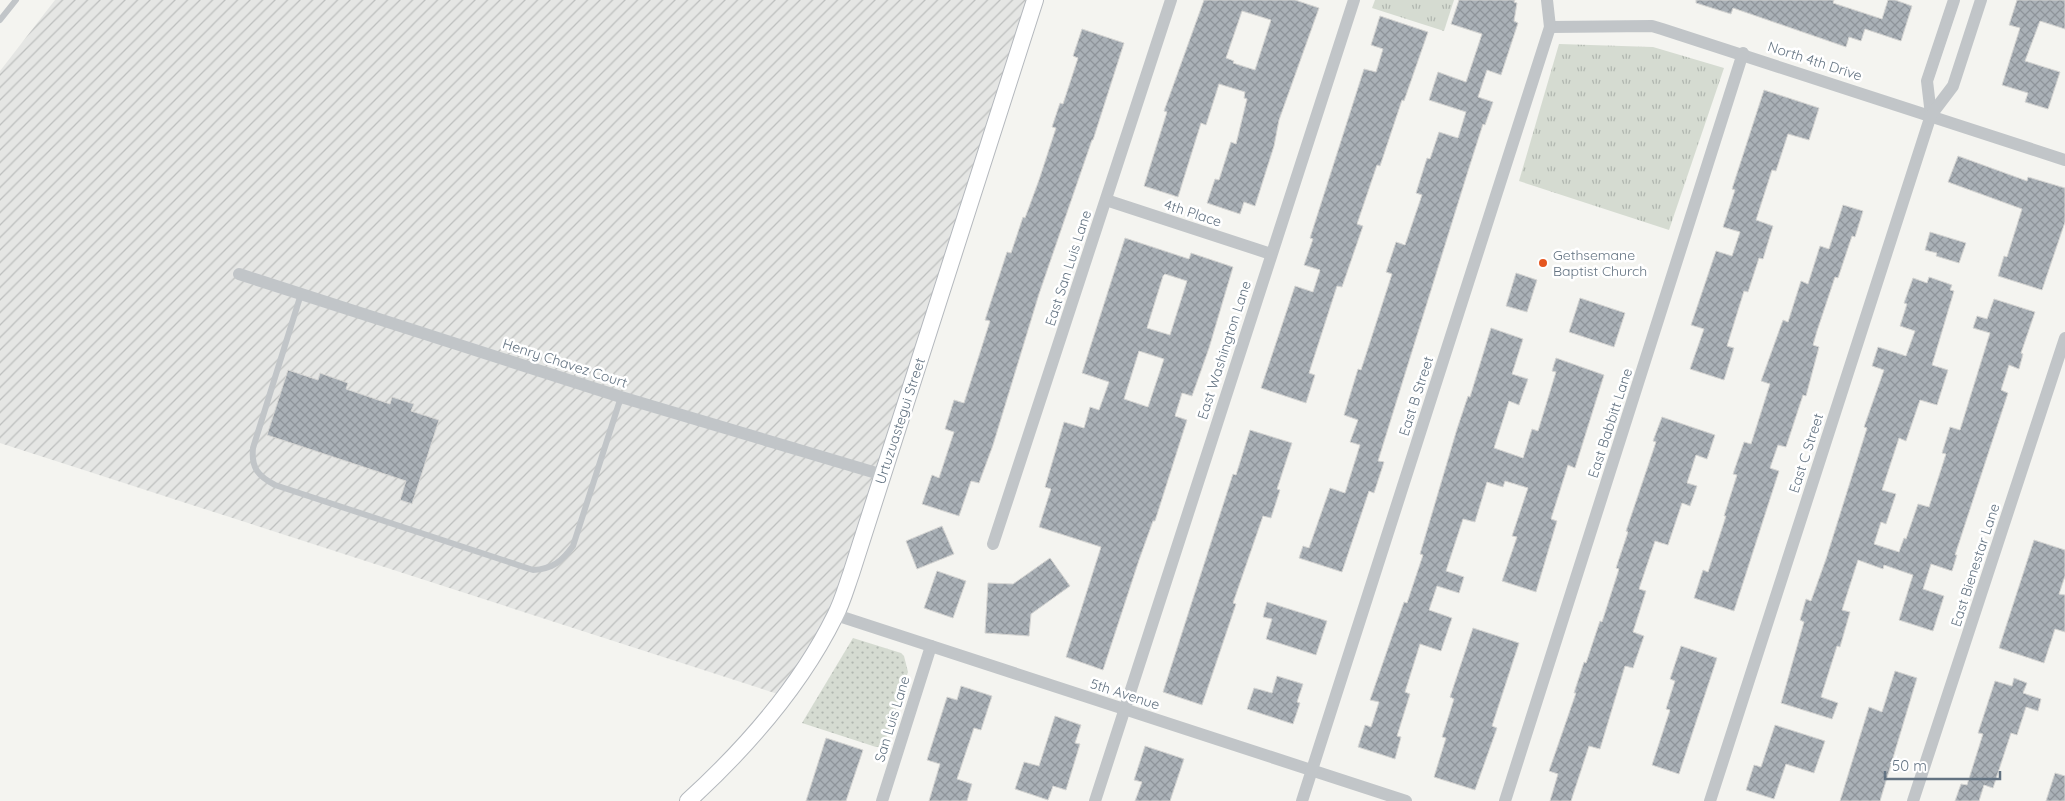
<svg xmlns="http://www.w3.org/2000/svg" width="2065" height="801" viewBox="0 0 2065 801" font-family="Quicksand,sans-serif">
<defs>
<pattern id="industrial-furrows" width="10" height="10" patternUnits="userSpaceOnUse" patternTransform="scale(1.25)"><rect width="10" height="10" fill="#e5e6e4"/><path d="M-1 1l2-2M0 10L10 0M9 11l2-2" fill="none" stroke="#bdbfbe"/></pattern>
<pattern id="grass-dots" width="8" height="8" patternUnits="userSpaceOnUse" patternTransform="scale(1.25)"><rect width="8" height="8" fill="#d5dbd1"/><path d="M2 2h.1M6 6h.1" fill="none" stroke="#b0b6af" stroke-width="1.8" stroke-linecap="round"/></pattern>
<pattern id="park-tufts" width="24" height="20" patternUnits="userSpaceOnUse" patternTransform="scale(1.25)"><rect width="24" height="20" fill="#d5dbd1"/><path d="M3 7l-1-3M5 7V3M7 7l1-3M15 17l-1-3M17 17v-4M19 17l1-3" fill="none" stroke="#b0b6af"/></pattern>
<pattern id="building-cross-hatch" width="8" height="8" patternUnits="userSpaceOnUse" patternTransform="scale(1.25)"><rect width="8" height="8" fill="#aab1b7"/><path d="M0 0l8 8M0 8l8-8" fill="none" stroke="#8e949a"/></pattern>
</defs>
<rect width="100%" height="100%" fill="#f4f4f0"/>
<path fill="url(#industrial-furrows)" d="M55,0h980l-184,574 -67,122 -784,-253v-372z"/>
<path fill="url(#grass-dots)" d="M853,638l48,15 3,3 4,16 -25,75h-7l-74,-24z"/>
<g fill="url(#park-tufts)">
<path d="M1375,0h79l-10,31 -72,-23z"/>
<path d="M1559,44l94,3 71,21 -55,162 -150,-49z"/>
</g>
<g fill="url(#building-cross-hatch)" stroke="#d5d5d3" fill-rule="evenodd">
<path d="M1204,0h91l24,8 -40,112 -5,26 -19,60 -11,-4 -4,12 -33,-11 8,-24 4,1 12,-38 5,2 11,-45 -3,-1 1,-6 -26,-8 -13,41 -5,-2 -23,74 -34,-11 23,-74 -3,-1zM1242,11l29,9 -16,50 -22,-7 1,-2 -8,-3z"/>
<path d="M1459,0h56l-1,2 3,1 -3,18 4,2 -17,52 -14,-5 -9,27 15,5 -8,23 -2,-1 -15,47 -90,290 6,1 -10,31 -5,-2 -27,81 -43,-14 4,-12 6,2 21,-60 15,5 15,-48 -10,-3 8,-22 -14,-5 14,-46 3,1 31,-96 -6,-2 10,-30 9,3 17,-50 -6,-2 11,-35 3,1 9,-27 19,6 8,-26 -37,-12 9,-28 28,10 16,-48 -31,-10z"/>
<path d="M1696,0h138l-1,3 49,16 6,-19h7l17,6 -11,35 -36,-12 -4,12 -12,-4 -3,10 -113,-39 -2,6 -35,-11z"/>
<path d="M2017,0h48v29l-25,-8 -15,40 35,11 -12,37 -23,-7 3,-9 -26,-8 18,-57 -11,-3z"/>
<path d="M1380,16l48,16 -24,69 -2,-1 -22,66 -3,-1 -20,59 6,2 -21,61 -5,-1 -28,87 6,2 -9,28 -45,-15 34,-102 18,6 7,-22 -16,-5 9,-26 -3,-1 54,-169 12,3 7,-23 -12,-4z"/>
<path d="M1082,29l42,14 -31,97h-1l-53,154 -46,151 -14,38 -8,-2 -12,35 -37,-12 10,-29 7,3 15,-46 -9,-3 9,-29 10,3 26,-82 -5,-1 22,-68 4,1 12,-36 2,1 14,-38 17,-52 -4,-1 8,-24 3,1 15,-46 -5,-2z"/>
<path d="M1764,90l55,18 -10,32 -21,-6 -12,37 -4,-1 -16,50 17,6 -10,33 -4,-1 -11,34 -4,-1 -17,55 7,2 -10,32 -34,-11 14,-40 -13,-4 25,-74 16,5 8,-24 -17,-5 12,-37 -3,-1z"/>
<path d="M1958,156l69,25 1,-4 37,11v34l-23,68 -44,-14 6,-20 3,1 15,-48 -74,-27z"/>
<path d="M1843,205l20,6 -8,26 -3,-1 -14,42 -3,-1 -18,54 -4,14 6,2 -13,49 -3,-1 -17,52 -8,-2 -8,23 9,3 -45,140 -40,-13 9,-28 5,2 18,-56h-2l13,-41 -4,-1 11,-32 7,2 19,-60 -9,-3 22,-61 5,2 13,-41 7,3 12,-38 9,3z"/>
<path d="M1930,232l36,11 -7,20 -23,-7 1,-3 -12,-3z"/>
<path d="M1125,238l64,21 2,-6 42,14 -24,81 -17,48 -10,-3 -7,23 12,4 -32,101h-2l-14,39 -36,110 -37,-13 35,-110 -62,-20 12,-38 -6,-2 19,-65 20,6 6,-21 9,3 10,-28 -27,-9zM1165,274l22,7 -17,54 -23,-7 16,-52zM1139,351l25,8 -16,48 -24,-8z"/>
<path d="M1516,273l21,7 -10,32 -21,-6z"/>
<path d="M1929,277l23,8 -2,5 4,1 -22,74 16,5 -11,35 -17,-5 -14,41 -7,-3 -17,52 14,4 -10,30 -5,-2 -7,22 25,8 5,-14 2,1 12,-35 11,3 17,-53 -4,-1 8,-26 10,3 30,-97 -17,-5 4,-12 10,3 7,-20 41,13 -14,41 2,1 -4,15 -10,-4 -8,25 7,3 -53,162h2l-5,16 -21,-7 -8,25 21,7 -11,35 -34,-11 14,-45 -29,-10 -1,4 -25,-9 -16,50 8,2 -10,35 -3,-1 -16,51 17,6 -6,16 -51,-16 23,-81 -4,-2 6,-21 5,2 15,-42 41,-131 -3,-1 20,-57 -12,-4 6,-19 28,9 9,-25 -15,-5 7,-22 -3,-1 9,-25 14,5z"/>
<path d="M1580,298l45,15 -11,34 -45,-15z"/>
<path d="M1491,328l32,11 -11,35 16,5 -9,26 -10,-4 -15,47 29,10 9,-29 6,2 18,-59 -4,-1 4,-13 48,17 -29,93 -7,-3 -17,54 6,2 -21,71 -34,-11 15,-44 -5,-1 16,-48 -23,-7 -2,6 -16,-5 -12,40 -12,-3 -17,52 18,6 -5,16 -22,-7 -8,24 23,8 -11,33 -21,-7 -15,48 5,2 -13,42 4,1 -6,22 -37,-12 7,-22 6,2 8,-25 -9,-2 34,-98 3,1 16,-48 -3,-1 37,-125 11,-33 2,1z"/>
<path d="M288,370l30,10 2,-7 28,10 -2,6 44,15 2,-7 22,7 -3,7 28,9 -27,84 -12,-4 6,-19 -139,-46z"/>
<path d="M1662,417l53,18 -8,24 -11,-4 -9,28 10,3 -7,20 -8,-3 -14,42 -13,-4 -16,48 7,2 -13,41 11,4 -11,32 -8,-2 -25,83 -11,-3 -18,55h-21l8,-27 -9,-3 27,-78h-2l10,-31 2,1 14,-42 2,1 17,-53 -3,-1 12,-36 -2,-1 30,-89 -3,-1z"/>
<path d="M1250,430l42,13 -15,46 3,1 -9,28 -8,-2 -30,87 3,1 -34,101 -39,-13 70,-218 3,1z"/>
<path d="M942,526l12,28 -37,15 -11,-28z"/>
<path d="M2034,540l31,10v26l-6,18 6,1v37l-10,-3 -11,34 -45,-15z"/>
<path d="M1050,558l20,28 -39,28 -2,22 -44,-3 3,-50 25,1z"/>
<path d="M937,571l29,10 -13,37 -29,-10z"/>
<path d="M1267,602l60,19 -11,34 -50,-16 6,-20 -9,-2z"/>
<path d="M1473,628l46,15 -27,83 5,2 -22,62 -41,-13 12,-39 -4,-1 12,-38 -4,-2z"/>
<path d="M1681,646l36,12 -38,116 -27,-9 18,-55 -4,-1 9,-28 -5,-2z"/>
<path d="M1895,671l22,7 -37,123h-40l29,-94 13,5z"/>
<path d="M1277,676l26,8 -6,18 3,1 -7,21 -46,-15 7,-21 18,5z"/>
<path d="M2014,678l13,5 -4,10 18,6 -3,12 -12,-4 -9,28 -6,-2 -18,55 -9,-3 -5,16h-24l6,-17 6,1 16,-51 -5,-1 17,-52 17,5z"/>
<path d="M961,686l31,10 -11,34 -7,-2 -17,51 15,5 -5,17h-38l11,-37 -13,-4 20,-63 10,3z"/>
<path d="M1055,716l26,9 -6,18 5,1 -14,46 -13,-4 -5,14 -33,-11 9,-27 15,4z"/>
<path d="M1775,725l50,16 -11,32 -28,-9 -12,35 -28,-9 8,-25 7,2z"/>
<path d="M826,738l37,12 -17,51h-40z"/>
<path d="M1145,746l39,13 -14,42h-35l7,-19 -8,-2z"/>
<path d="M2055,773l10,3v25h-19z"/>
</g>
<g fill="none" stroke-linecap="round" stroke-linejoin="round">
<g stroke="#b4b8bd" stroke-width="18">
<path id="secondary" d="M688,801c58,-53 112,-114 147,-185 7,-13 11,-28 16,-42l184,-574"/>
</g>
<g stroke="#c1c5c8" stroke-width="6">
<path d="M0,20l16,-20"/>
<path d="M301,294l-48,154c-2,20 5,28 22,37l258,85c20,-1 29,-9 40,-24l48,-149"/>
</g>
<g stroke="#c1c5c8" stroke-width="12">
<path d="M1550,27l102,-1 10,3 403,131"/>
<path d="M1931,115l-4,-34 27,-81"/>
<path d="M1106,200l165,54"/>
<path d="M239,274l382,123 262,78"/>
<path d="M993,544l178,-544"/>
<path d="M836,615l570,186"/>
<path d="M882,801l49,-155"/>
<path d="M1095,801l259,-801"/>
<path d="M1302,801l248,-774 -3,-27"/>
<path d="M1505,801l238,-748"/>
<path d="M1710,801l221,-686 22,-29 28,-86"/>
<path d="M1913,801l152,-463"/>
</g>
<use href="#secondary" stroke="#fff" stroke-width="16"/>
</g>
<circle fill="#e5561f" stroke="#fff" stroke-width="2" cx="1543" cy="263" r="5"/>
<g text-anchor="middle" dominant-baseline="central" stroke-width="5" stroke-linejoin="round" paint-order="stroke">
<g font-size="14" fill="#637382" stroke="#fff">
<text transform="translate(1815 61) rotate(18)">North 4th Drive</text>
<text transform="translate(1193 213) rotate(18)">4th Place</text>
<text transform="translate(1068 268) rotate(-72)">East San Luis Lane</text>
<text transform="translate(1224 350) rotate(-72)">East Washington Lane</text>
<text transform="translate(565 363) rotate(18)">Henry Chavez Court</text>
<text transform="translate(1416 396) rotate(-72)">East B Street</text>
<text transform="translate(900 421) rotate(-72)">Urtuzuastegui Street</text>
<text transform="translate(1610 423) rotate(-72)">East Babbitt Lane</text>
<text transform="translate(1806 453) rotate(-72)">East C Street</text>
<text transform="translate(1975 565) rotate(-72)">East Bienestar Lane</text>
<text transform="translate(1125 694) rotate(18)">5th Avenue</text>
<text transform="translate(892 719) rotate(-73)">San Luis Lane</text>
</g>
<g font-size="14" fill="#637382" stroke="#fff" text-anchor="start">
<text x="1553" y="255">Gethsemane<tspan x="1553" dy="16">Baptist Church</tspan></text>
</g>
</g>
<path d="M1885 771v8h115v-8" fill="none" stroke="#637382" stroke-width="2.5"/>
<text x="1892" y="771" font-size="15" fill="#637382" stroke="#ffffff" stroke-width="4" paint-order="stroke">50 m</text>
</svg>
